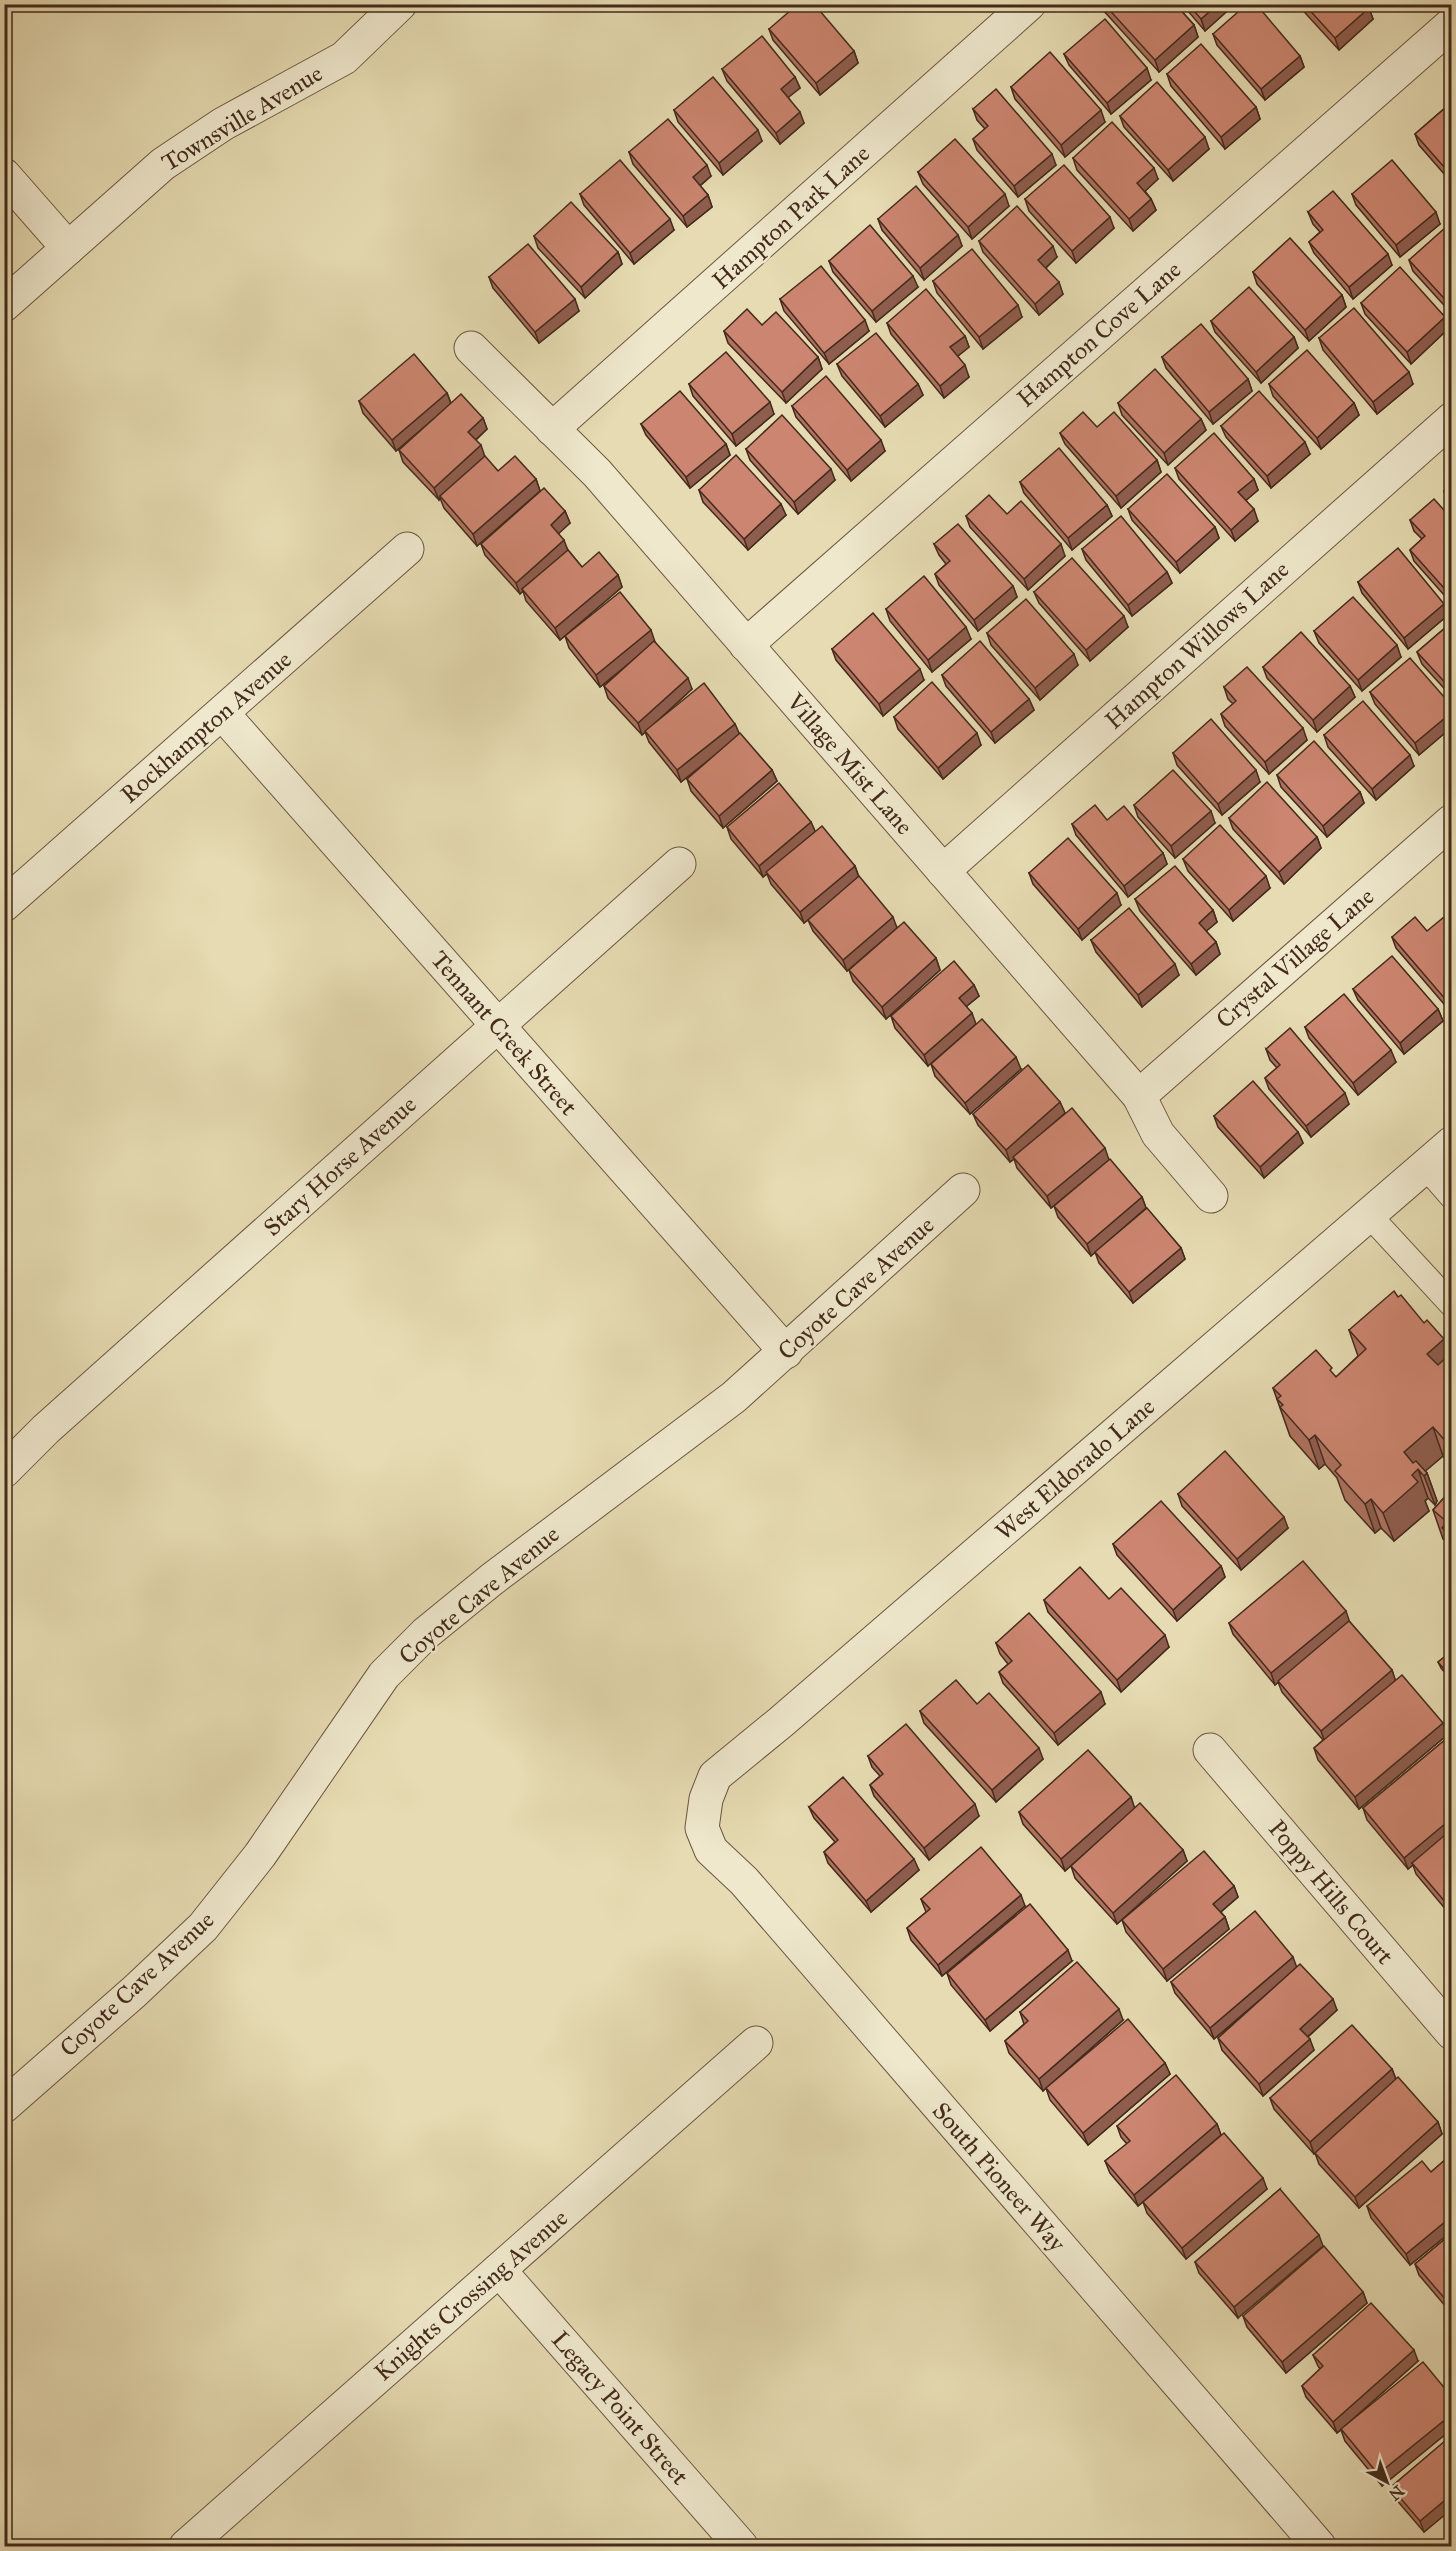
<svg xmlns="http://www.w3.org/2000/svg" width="1456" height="2551" viewBox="0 0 1456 2551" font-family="'IM FELL Great Primer',serif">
<rect width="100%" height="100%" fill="#e6dbb2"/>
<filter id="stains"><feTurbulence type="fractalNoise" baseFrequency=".00333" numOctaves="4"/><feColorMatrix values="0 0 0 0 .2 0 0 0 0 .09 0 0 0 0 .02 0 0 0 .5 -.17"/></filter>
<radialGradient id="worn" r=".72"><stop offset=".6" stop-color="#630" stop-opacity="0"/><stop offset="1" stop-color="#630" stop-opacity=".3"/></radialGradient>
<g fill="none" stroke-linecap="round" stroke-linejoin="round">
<g stroke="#6c5642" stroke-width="26">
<g id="service">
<path d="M1425,1166l27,31"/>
<path d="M1369,1215l83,90"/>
</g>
</g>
<g stroke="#6c5642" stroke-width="35">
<g id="minor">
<path d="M4,175l64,73"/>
<path d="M4,305l159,-141 60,-40 121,-66 56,-54"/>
<path d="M471,348l126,125 542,623 19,38 53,62"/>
<path d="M552,429l477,-425"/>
<path d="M746,645l706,-621"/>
<path d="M222,713l564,639"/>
<path d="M943,871l509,-452"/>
<path d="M4,905l403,-356"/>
<path d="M1139,1096l313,-275"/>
<path d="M4,1471l42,-42 633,-565"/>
<path d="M1210,1750l242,283"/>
<path d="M4,2106l130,-114 69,-65 57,-72 124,-180 42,-42 65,-53 243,-183 229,-207"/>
<path d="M499,2270l242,276"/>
<path d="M186,2546l570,-503"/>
<path d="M1319,2546l-575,-665 -33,-31 -9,-22 4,-29 9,-23 66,-54 671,-579"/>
</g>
</g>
<use href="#service" stroke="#efe8cd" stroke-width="24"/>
<use href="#minor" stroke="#efe8cd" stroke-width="33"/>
</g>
<g fill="#af7260" stroke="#432a1c" stroke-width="1.5">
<path d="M1100,4h75l19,21 4,12 -39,35 -56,-62z"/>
<path d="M1182,4h53l-30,27z"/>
<path d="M1297,4h69l3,4 4,11 -34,31z"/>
<path d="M769,29l85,22 4,12 -38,32 -47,-55z"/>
<path d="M1213,34l87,22 4,11 -39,33 -48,-55z"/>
<path d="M1064,54l87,26 -40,34 -42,-49z"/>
<path d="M722,69l73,8 5,11 -12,9 16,26 -24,21 -53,-63z"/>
<path d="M1167,74l89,33 4,12 -35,30 -54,-63z"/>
<path d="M1011,87l94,35 -40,35 -50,-58z"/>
<path d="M1452,102v81l-33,-38 -4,-11z"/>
<path d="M973,109l83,56 -38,32 -41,-47 -4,-11 12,-10 -8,-9z"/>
<path d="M674,110l88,31 -39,34 -45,-53z"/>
<path d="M1120,116l89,33 -36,32 -49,-54z"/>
<path d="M629,152l82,24 -11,10 8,9 4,12 -25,20 -54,-63z"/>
<path d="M1073,158l85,21 -13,12 6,8 5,11 -23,21 -56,-61z"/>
<path d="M918,172l91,34 -37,33 -49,-55z"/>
<path d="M580,194l94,36 -40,34 -50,-59z"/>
<path d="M1352,194l88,30 -40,33 -44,-52z"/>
<path d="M1025,199l89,29 -38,35 -47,-52z"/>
<path d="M1308,212l84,53 -39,34 -39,-46 -5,-11 11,-10 -7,-8z"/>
<path d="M878,219l80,16 4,11 -38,34 -42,-50z"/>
<path d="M1452,233v81l-39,-43 -4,-11z"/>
<path d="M534,236l84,16 4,12 -37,34 -47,-50z"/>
<path d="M979,241l78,16 -11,11 17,26 -24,21 -56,-63z"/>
<path d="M829,261l89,26 -42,35 -43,-50z"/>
<path d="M1253,272l89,23 4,12 -37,34 -52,-57z"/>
<path d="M489,277l90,34 -40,32 -46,-55z"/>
<path d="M933,281l89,36 -39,32 -46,-56z"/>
<path d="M780,299l89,32 -40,33 -45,-53z"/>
<path d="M1361,303l84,14 4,11 -38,36 -46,-50z"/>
<path d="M1211,321l83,16 4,11 -37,35 -46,-51z"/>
<path d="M887,323l78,13 4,11 -11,9 11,21 -25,21 -53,-64z"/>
<path d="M762,325l56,32 4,12 -36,34 -58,-60 -4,-12z"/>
<path d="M1319,338l94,46 -36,30 -54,-64z"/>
<path d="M1162,357l86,22 4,12 -39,33 -47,-56z"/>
<path d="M837,364l81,20 5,11 -38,32 -43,-51z"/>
<path d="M689,384l85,30 -38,32 -43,-50z"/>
<path d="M1269,384l85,19 5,12 -38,34 -48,-53z"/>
<path d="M447,393l4,10 32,15 4,11 -11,11 8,16 14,15 38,8 4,12 -63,55 -33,-38 -4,-10 -1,2 -36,-38 -4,-12 30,-27 -33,28 -33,-38 -4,-12z"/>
<path d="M1118,403l83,16 5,11 -38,35 -46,-50z"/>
<path d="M792,406l93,45 -34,30 -55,-64z"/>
<path d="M641,424l85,20 4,11 -40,33 -44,-53z"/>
<path d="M1221,426l89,28 -39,34 -45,-51z"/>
<path d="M1097,427l60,33 4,12 -40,36 -56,-64 -5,-11z"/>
<path d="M746,449l89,31 -37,34 -48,-54z"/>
<path d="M1175,468l79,11 4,11 -12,10 12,21 -23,20 -56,-62z"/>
<path d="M1020,482l87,23 5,11 -40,34 -48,-57z"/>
<path d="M1452,485v22l-4,-4 -4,-12z"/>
<path d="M699,490l87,25 -38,35 -45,-48z"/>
<path d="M1128,509l87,18 4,11 -39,35 -48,-53z"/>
<path d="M565,511l5,12 -12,10 10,17 14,17 36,8 4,12 -62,53 -34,-39 -3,-10 -3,3 -35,-39 -4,-11z"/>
<path d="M1007,514l58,42 -37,34 -58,-63 -4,-11z"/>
<path d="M1452,519v85l-38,-43 -4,-11 12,-11 -8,-8 -4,-11z"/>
<path d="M934,544l79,42 4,11 -39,34 -39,-46 -4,-11 11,-10 -7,-9z"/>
<path d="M1082,549l85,23 5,11 -40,33 -46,-56z"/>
<path d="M1358,582l86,22 4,11 -40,34 -46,-56z"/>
<path d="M1034,592l94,35 -38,34 -51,-58z"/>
<path d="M886,609l85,30 -39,33 -42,-51z"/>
<path d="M1452,622v75l-30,-33 -5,-12z"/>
<path d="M1314,631l87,26 -39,34 -43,-48z"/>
<path d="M987,633l91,32 -38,35 -49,-55z"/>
<path d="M565,636l90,6 37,47 -30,28 73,7 4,10 33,36 5,11 -54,47 -32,-37 -4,-12 24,-21 -30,24 -32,-40 -4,-10 -3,3 -34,-37 -4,-12 30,-27 -34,28 -31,-39z"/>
<path d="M832,649l92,31 -41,36 -47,-56z"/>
<path d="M1263,667l87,19 5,11 -38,35 -50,-54z"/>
<path d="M942,675l87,24 5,11 -39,33 -49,-57z"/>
<path d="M1224,687l83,53 -38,34 -44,-48 -4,-12 12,-10 -5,-5z"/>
<path d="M1370,692l82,14v21l-33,28 -44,-51z"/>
<path d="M894,717l87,28 -38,34 -45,-50z"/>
<path d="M1324,735l90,31 -38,34 -48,-53z"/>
<path d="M1173,753l87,29 -38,33 -45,-50z"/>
<path d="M1277,775l83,17 4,11 -37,34 -46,-50z"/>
<path d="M1134,805l81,18 -40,35 -37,-41z"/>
<path d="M1229,818l88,19 4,11 -37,36 -51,-55z"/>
<path d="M1107,820l56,33 4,11 -39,33 -52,-62 -4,-11z"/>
<path d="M811,822l4,10 40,34 4,11 38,50 39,31 4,12 -54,49 -33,-38 -4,-11 26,-23 -28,24 -34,-40 -5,-11 -4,3 -33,-39 -4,-10 -4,3 -32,-38 -4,-12z"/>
<path d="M1183,859l87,29 -37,33 -45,-50z"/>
<path d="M1029,873l92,32 -39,35 -49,-56z"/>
<path d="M1135,899l78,11 4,12 -11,9 10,11 4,12 -24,21 -56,-64z"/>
<path d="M1452,926v84l-2,1 -54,-63 -4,-11 35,-6z"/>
<path d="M1091,940l88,35 -37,32 -46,-55z"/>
<path d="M974,985l5,11 -12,10 -39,60 -33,-38 -4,-12z"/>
<path d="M1353,989l85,20 5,12 -39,33 -46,-54z"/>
<path d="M1305,1027l91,35 -38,33 -49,-57z"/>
<path d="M1266,1049l83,55 -38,33 -42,-48 -4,-11 12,-10 -7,-8z"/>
<path d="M931,1064l90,5 -51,45 -35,-38z"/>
<path d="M1060,1102l5,11 -10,9 54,38 -58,48 -34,-40 -3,-9 -4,3 -32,-37 -5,-11z"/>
<path d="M1214,1116l84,16 5,11 -39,35 -46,-51z"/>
<path d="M1142,1197l4,11 35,40 4,11 -52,44 -34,-40 -4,-11 -4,4 -33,-39 -4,-11z"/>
<path d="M1349,1330l100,24 3,-2v113l-9,-9 -18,15 2,2 10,28 -2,4 -7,-7 -3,3 4,10 -35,30 -13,-13 -6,5 -30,-33 -8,-22 -12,-14 -6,5 -29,-33 -17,-48 62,-12 1,1 22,-21z"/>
<path d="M1452,1489v65l-5,-12 -4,-3 -10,-29z"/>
<path d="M1178,1494l110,34 -47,42 -59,-64z"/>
<path d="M1113,1544l108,22 4,11 -48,44 -60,-66z"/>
<path d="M1109,1599l60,48 -48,45 -73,-80 -4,-12z"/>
<path d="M1349,1621l43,49 3,10 52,55 -88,74 -41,-49 -4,-12 9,-8 -41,-48 -4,-10 -3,3 -42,-51 -4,-11z"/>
<path d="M996,1643l109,61 -47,41 -55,-62 -4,-11 9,-8 -8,-10z"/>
<path d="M1452,1651v30l-11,-13 -3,-6z"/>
<path d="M977,1704l66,55 -47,43 -72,-79 -4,-12z"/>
<path d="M1452,1734v183l-36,-43 -3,-9 -5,4 -41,-49 -4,-12z"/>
<path d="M868,1756l111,60 -50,44 -55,-64 -4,-11 10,-9 -8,-9z"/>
<path d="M1131,1797l3,11 49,42 4,11 -70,63 -42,-46 -4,-12 13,-12 -19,17 -42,-47 -4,-12z"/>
<path d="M809,1807l110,63 -48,42 -43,-49 -4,-11 11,-10 -21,-24z"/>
<path d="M1234,1886l4,11 -17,15 4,5 4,12 -62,52 -41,-49 -4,-12z"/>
<path d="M921,1899l104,7 -83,70 -31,-36 -4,-12 19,-16z"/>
<path d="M1072,1961l-82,70 -39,-46 -4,-12z"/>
<path d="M1297,1967l40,43 -29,27 6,13 -51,46 -41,-46 -4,-12 48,-44 -52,45 -39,-46 -4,-11z"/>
<path d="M1020,2012l103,8 -80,71 -34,-38 -4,-12 19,-17z"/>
<path d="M1165,2063l5,11 -82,71 -38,-45 -4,-12z"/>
<path d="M1392,2069l4,10 42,43 4,12 -83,74 -40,-44 -4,-11 5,-4 -6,5 -40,-45 -4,-11z"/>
<path d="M1217,2124l4,11 46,54 -81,70 -39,-46 -4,-11 -5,4 -28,-33 -5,-12 22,-17 -6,-7 -4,-11z"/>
<path d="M1452,2154v77l-42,34 -39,-47 -4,-12 64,-34z"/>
<path d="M1280,2189l-42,129 -39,-45 -4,-11z"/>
<path d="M1452,2233v81l-33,-39 -4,-11z"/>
<path d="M1363,2292l4,11 -81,70 -39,-46 -4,-11z"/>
<path d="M1313,2355l105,6 -66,59 100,-23v32l-70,57 -37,-45 -4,-11 -4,3 -31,-36 -4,-11 18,-17 -2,-3z"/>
<path d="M1452,2435v82l-4,-5 -24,20 -29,-34 -4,-11z"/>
</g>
<g fill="#8f5d4e" stroke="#432a1c" stroke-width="1.5">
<path d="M1218,4h17l-30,27 -4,-12z"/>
<path d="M1369,8l4,11 -34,31 -4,-12z"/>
<path d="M1194,25l4,12 -39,35 -4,-12z"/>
<path d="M854,51l4,12 -38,32 -4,-12z"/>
<path d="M1300,56l4,11 -39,33 -4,-11z"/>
<path d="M1147,68l4,12 -40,34 -4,-11z"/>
<path d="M795,77l5,11 -15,12 -4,-11z"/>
<path d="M1256,107l4,12 -35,30 -4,-12z"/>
<path d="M1101,110l4,12 -40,35 -4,-12z"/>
<path d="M800,112l4,11 -24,21 -4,-11z"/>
<path d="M758,130l4,11 -39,34 -4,-12z"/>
<path d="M1205,137l4,12 -36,32 -5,-11z"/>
<path d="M1052,154l4,11 -38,32 -4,-11z"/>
<path d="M707,165l4,11 -14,12 -4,-11z"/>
<path d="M1154,168l4,11 -17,16 -4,-12z"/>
<path d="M1005,194l4,12 -37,33 -4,-12z"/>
<path d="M708,195l4,12 -25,20 -4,-11z"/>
<path d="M1151,199l5,11 -23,21 -4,-12z"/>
<path d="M1436,212l4,12 -40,33 -4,-12z"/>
<path d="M1110,217l4,11 -38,35 -4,-12z"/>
<path d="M670,219l4,11 -40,34 -4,-11z"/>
<path d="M958,235l4,11 -38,34 -4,-12z"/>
<path d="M1053,246l4,11 -15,14 -4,-11z"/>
<path d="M618,252l4,12 -37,34 -4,-11z"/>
<path d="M1388,254l4,11 -39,34 -4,-12z"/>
<path d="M913,276l5,11 -42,35 -4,-11z"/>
<path d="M1059,282l4,12 -24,21 -4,-11z"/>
<path d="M1342,295l4,12 -37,34 -4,-11z"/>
<path d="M575,299l4,12 -40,32 -4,-11z"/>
<path d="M1018,305l4,12 -39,32 -4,-12z"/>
<path d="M1445,317l4,11 -38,36 -4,-12z"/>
<path d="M865,320l4,11 -40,33 -5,-11z"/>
<path d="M965,336l4,11 -15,12 -4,-12z"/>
<path d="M1294,337l4,11 -37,35 -5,-11z"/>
<path d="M818,357l4,12 -36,34 -4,-11z"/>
<path d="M965,365l4,12 -25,21 -4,-12z"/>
<path d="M1409,372l4,12 -36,30 -4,-12z"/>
<path d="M1248,379l4,12 -39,33 -4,-12z"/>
<path d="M918,384l5,11 -38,32 -5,-11z"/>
<path d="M447,393l4,11 -55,47 -4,-11z"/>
<path d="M770,402l4,12 -38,32 -4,-12z"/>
<path d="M1354,403l5,12 -38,34 -4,-11z"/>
<path d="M483,418l4,11 -15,14 -4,-11z"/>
<path d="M1201,419l5,11 -38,35 -4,-12z"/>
<path d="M881,440l4,11 -34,30 -4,-11z"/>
<path d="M1305,442l5,12 -39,34 -4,-12z"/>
<path d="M726,444l4,11 -40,33 -4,-11z"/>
<path d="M481,445l4,12 -45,39v2l-1,2 -5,-12z"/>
<path d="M1157,460l4,12 -40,36 -5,-12z"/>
<path d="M831,469l4,11 -37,34 -4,-12z"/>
<path d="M536,479l4,12 -63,55 -4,-12z"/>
<path d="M1254,479l4,11 -15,13 -5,-11z"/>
<path d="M781,504l5,11 -38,35 -4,-11z"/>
<path d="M1107,505l5,11 -40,34 -4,-12z"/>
<path d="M1254,509l4,12 -23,20 -4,-11z"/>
<path d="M565,511l5,12 -15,14 -4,-12z"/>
<path d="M1215,527l4,11 -39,35 -4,-11z"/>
<path d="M564,540l4,11 -46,38 1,2 -3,3 -4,-11z"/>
<path d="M1061,544l4,12 -37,34 -4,-11z"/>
<path d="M1167,572l5,11 -40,33 -4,-11z"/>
<path d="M618,575l4,12 -62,53 -5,-12z"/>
<path d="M1013,586l4,11 -39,34 -4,-11z"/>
<path d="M1444,604l4,11 -40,34 -4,-11z"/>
<path d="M1124,616l4,11 -38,34 -4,-11z"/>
<path d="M966,627l5,12 -39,33 -4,-12z"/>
<path d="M651,630l4,12 -55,45 -4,-12z"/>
<path d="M1397,645l4,12 -39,34 -4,-11z"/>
<path d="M1074,654l4,11 -38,35 -5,-12z"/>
<path d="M920,669l4,11 -41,36 -4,-12z"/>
<path d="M688,678l4,11 -50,46 -4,-12z"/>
<path d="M1350,686l5,11 -38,35 -4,-12z"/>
<path d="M1029,699l5,11 -39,33 -4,-11z"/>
<path d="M1452,712v15l-33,28 -4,-12z"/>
<path d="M735,724l5,11 -59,47 -4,-12z"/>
<path d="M1303,728l4,12 -38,34 -4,-12z"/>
<path d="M977,733l4,12 -38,34 -5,-11z"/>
<path d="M1410,755l4,11 -38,34 -4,-11z"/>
<path d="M772,770l5,11 -54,47 -4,-12z"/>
<path d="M1256,770l4,12 -38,33 -4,-11z"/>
<path d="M1360,792l4,11 -37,34 -4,-11z"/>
<path d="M1211,811l4,12 -40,35 -4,-12z"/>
<path d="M811,822l5,11 -53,44 -4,-11z"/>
<path d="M1317,837l4,11 -37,36 -5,-12z"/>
<path d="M1163,853l4,11 -39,33 -4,-11z"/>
<path d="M855,866l4,12 -55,45 -4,-11z"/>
<path d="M1266,876l4,12 -37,33 -4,-11z"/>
<path d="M1117,893l4,12 -39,35 -4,-11z"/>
<path d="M1213,910l4,12 -14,12 -4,-11z"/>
<path d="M893,917l4,11 -50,43 -4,-11z"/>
<path d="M1216,942l4,12 -24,21 -5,-11z"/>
<path d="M936,958l4,12 -54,49 -4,-12z"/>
<path d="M1175,964l4,11 -37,32 -4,-12z"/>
<path d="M974,985l5,11 -16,13 -4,-11z"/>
<path d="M1452,995v15l-2,1 -4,-11z"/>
<path d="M1438,1009l5,12 -39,33 -4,-11z"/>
<path d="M972,1013l4,11 -48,42 -4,-11z"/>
<path d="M1391,1050l5,12 -38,33 -5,-12z"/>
<path d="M1016,1057l5,12 -51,45 -5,-11z"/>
<path d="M1345,1093l4,11 -38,33 -5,-11z"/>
<path d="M1060,1102l5,11 -51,45 -1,-1 1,2 -4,3 -4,-12z"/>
<path d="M1298,1132l5,11 -39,35 -4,-11z"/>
<path d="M1105,1148l4,12 -58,48 -4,-12z"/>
<path d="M1142,1197l4,11 -55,48 -4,-12z"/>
<path d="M1181,1248l4,11 -52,44 -4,-11z"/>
<path d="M1444,1339l8,21 -14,22 -11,-28z"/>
<path d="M1433,1427l10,29 -21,18 -4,-5 10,29 -3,3 4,10 -35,30 -11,-28 21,-61z"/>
<path d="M1315,1435l10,29 -6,5 -10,-29z"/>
<path d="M1452,1443v10l-3,-8z"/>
<path d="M1427,1473l10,28 -2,4 -11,-29z"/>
<path d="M1371,1499l10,29 -6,5 -10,-29z"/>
<path d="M1284,1517l4,11 -47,42 -4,-11z"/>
<path d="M1221,1566l4,11 -48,44 -4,-11z"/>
<path d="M1346,1611l4,12 -75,62 -4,-12z"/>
<path d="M1165,1635l4,12 -48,45 -4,-12z"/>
<path d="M1392,1670l4,12 -71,60 -4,-11z"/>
<path d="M1101,1692l4,12 -47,41 -4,-12z"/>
<path d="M1443,1723l4,12 -88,74 -4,-12z"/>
<path d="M1039,1748l4,11 -47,43 -4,-12z"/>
<path d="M1131,1797l4,12 -70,62 -4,-12z"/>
<path d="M975,1804l4,12 -50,44 -5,-12z"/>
<path d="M1452,1818v15l-40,30 1,2 -5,4 -4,-11z"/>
<path d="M1183,1850l4,11 -70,63 -4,-11z"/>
<path d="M914,1859l5,11 -48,42 -5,-11z"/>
<path d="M1234,1886l4,11 -21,18 -4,-11z"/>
<path d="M1021,1895l4,11 -83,70 -4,-11z"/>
<path d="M1225,1917l4,12 -62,52 -4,-12z"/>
<path d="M1068,1950l4,11 -82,70 -5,-11z"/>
<path d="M1293,1957l4,11 -83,71 -4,-11z"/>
<path d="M1333,1999l4,11 -33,30 -4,-11z"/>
<path d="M1119,2009l4,11 -80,71 -4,-12z"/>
<path d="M1310,2039l4,11 -51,46 -4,-12z"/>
<path d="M1165,2063l5,11 -82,71 -5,-12z"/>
<path d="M1392,2069l4,11 -82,74 -4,-12z"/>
<path d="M1438,2122l4,12 -83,74 -4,-11z"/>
<path d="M1217,2124l4,11 -83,71 -4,-11z"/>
<path d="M1263,2178l4,11 -81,70 -4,-11z"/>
<path d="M1452,2216v15l-42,34 -4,-11z"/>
<path d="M1319,2235l4,11 -85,72 -4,-11z"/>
<path d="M1363,2292l4,11 -81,70 -4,-11z"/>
<path d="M1414,2350l4,11 -81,72 -4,-11z"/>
<path d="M1452,2414v15l-70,57 -4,-12z"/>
<path d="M1444,2501l4,11 -24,20 -4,-11z"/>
</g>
<g fill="#cc8570" stroke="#432a1c" stroke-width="1.5">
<path d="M798,4h16l40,47 -38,32 -47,-54z"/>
<path d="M1104,4h71l19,21 -39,35z"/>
<path d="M1188,4h30l-17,15z"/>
<path d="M1247,4h9l44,52 -39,33 -48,-55z"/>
<path d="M1304,4h62l3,4 -34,30z"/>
<path d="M1105,19l42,49 -40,35 -43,-49z"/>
<path d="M762,36l33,41 -14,12 19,23 -24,21 -54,-64z"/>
<path d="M1201,44l55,63 -35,30 -54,-63z"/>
<path d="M1050,52l51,58 -40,35 -50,-58z"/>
<path d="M713,77l45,53 -39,33 -45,-53z"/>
<path d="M1157,82l48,55 -37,33 -48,-54z"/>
<path d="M996,89l56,65 -38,32 -41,-47 15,-13 -15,-17z"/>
<path d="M1452,102v74l-37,-42z"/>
<path d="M668,119l39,46 -14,12 15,18 -25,21 -54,-64z"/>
<path d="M1112,122l42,46 -17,15 14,16 -22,20 -56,-61z"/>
<path d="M955,139l50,55 -37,33 -50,-55z"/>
<path d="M620,160l50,59 -40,34 -50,-59z"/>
<path d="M1392,160l44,52 -40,33 -44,-51z"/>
<path d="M1064,165l46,52 -38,34 -47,-52z"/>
<path d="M916,186l42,49 -38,33 -42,-49z"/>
<path d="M1333,191l55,63 -39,33 -40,-45 14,-12 -15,-18z"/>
<path d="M571,202l47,50 -37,35 -47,-51z"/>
<path d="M1017,206l36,40 -15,14 21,22 -24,22 -56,-63z"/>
<path d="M870,225l43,51 -41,35 -43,-50z"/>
<path d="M1446,227l6,6v74l-43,-47z"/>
<path d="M1290,238l52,57 -37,35 -52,-58z"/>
<path d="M528,244l47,55 -40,33 -46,-55z"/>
<path d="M972,249l46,56 -39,32 -46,-56z"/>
<path d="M821,266l44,54 -41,33 -44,-54z"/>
<path d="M1400,267l45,50 -38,35 -46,-49z"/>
<path d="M1249,287l45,50 -38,35 -45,-51z"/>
<path d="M926,289l39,47 -15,11 15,18 -25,21 -53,-63z"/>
<path d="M1354,308l55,64 -36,30 -54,-64z"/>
<path d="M747,309l15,16 14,-13 42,45 -36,35 -58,-61z"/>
<path d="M1201,324l47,55 -39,33 -47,-55z"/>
<path d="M876,333l42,51 -38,32 -43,-52z"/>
<path d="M1307,350l47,53 -37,35 -48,-54z"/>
<path d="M726,352l44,50 -38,32 -43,-50z"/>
<path d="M414,354l33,39 -55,47 -33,-39z"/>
<path d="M1155,369l46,50 -37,34 -46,-50z"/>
<path d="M826,376l55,64 -34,30 -55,-64z"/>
<path d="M680,391l46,53 -40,33 -45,-53z"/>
<path d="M1259,391l46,51 -38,34 -46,-50z"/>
<path d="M461,394l22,24 -15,14 13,13 -47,43 -35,-38z"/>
<path d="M1083,412l14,15 17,-15 43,48 -41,36 -56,-63z"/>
<path d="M782,415l49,54 -37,33 -48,-53z"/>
<path d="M1214,433l40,46 -16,13 16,17 -23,21 -56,-62z"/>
<path d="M1059,448l48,57 -39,33 -48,-56z"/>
<path d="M736,455l45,49 -37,35 -45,-49z"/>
<path d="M485,456l13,15 17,-15 21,23 -63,55 -33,-38z"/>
<path d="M1167,474l48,53 -39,35 -48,-53z"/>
<path d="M1452,485v15l-8,-9z"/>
<path d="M544,488l21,23 -14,14 13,15 -48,43 -35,-39z"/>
<path d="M989,495l18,19 14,-13 40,43 -37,35 -58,-63z"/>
<path d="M1434,499l18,20v78l-42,-47 15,-14 -15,-16z"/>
<path d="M1121,516l46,56 -39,33 -46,-56z"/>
<path d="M958,524l55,62 -39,34 -39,-46 15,-13 -16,-17z"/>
<path d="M1398,548l46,56 -40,34 -46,-56z"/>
<path d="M568,550l14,17 17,-15 19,23 -63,53 -33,-39z"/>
<path d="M1072,558l52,58 -38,34 -52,-58z"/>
<path d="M924,576l42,51 -38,33 -42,-51z"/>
<path d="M620,592l31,38 -55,45 -31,-39z"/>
<path d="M1353,597l44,48 -39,35 -44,-49z"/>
<path d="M1026,599l48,55 -39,34 -48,-55z"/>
<path d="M873,613l47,56 -41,35 -47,-55z"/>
<path d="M1452,622v68l-35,-38z"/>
<path d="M1301,632l49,54 -37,34 -50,-53z"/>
<path d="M654,641l34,37 -50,45 -34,-37z"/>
<path d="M980,641l49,58 -38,33 -49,-57z"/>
<path d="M1410,658l42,48v6l-37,31 -45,-51z"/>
<path d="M1247,667l56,61 -38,34 -44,-48 15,-13 -12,-14z"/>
<path d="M932,682l45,51 -39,35 -44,-51z"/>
<path d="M704,683l31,41 -58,46 -32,-39z"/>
<path d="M1363,701l47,54 -38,34 -48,-54z"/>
<path d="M1211,719l45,51 -38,34 -45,-51z"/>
<path d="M740,733l32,37 -53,46 -32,-37z"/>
<path d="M1314,741l46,51 -37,34 -46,-51z"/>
<path d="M1173,770l38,41 -40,35 -37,-41z"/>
<path d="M1267,782l50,55 -38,35 -50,-54z"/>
<path d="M779,783l32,39 -52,44 -32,-39z"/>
<path d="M1095,805l12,15 17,-14 39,47 -39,33 -52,-62z"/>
<path d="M1220,825l46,51 -37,34 -46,-51z"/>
<path d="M822,826l33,40 -55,46 -34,-40z"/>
<path d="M1068,838l49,55 -39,36 -49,-56z"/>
<path d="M1175,866l38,44 -14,13 17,19 -25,22 -56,-65z"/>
<path d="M859,876l34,41 -50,43 -35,-40z"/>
<path d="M1129,908l46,56 -37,31 -47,-55z"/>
<path d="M1415,917l12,14 17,-14 8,9v69l-6,5 -54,-63z"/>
<path d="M904,922l32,36 -54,49 -33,-37z"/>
<path d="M1392,956l46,53 -38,34 -47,-54z"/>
<path d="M954,961l20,24 -15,13 13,15 -48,42 -33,-39z"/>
<path d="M1344,994l47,56 -38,33 -48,-56z"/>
<path d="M982,1019l34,38 -51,46 -34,-39z"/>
<path d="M1290,1028l55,65 -39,33 -41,-48 15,-13 -14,-16z"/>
<path d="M1028,1065l32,37 -54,48 -33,-36z"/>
<path d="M1253,1081l45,51 -38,35 -46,-51z"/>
<path d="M1072,1108l33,40 -58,48 -34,-39z"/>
<path d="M1110,1159l32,38 -55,47 -33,-38z"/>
<path d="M1147,1208l34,40 -52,44 -34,-40z"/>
<path d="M1394,1291l4,6 3,-2 23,28 3,-3 17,19 -17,15 11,11 14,-13v91l-3,2 -16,-18 -29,25 9,11 3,-2 11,12 -3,3 -6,-7 -6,6 6,7 -35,31 -12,-14 -6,5 -30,-33 6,-6 -26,-30 -6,5 -29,-33 3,-2 -6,-6 4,-3 -8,-8 43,-38 16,18 -2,2 6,7 30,-28 -17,-19z"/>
<path d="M1225,1451l59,66 -47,42 -59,-65z"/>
<path d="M1452,1489v48l-10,-9 5,-6 -14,-12z"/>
<path d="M1161,1501l60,65 -48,44 -60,-66z"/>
<path d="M1303,1561l43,50 -75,62 -42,-50z"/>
<path d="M1080,1567l29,32 12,-11 44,47 -48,45 -73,-80z"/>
<path d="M1029,1613l72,79 -47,41 -55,-61 13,-11 -16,-18z"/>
<path d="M1349,1621l43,49 -71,61 -43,-50z"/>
<path d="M1452,1651v27l-14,-16z"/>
<path d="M1402,1675l41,48 -88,74 -41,-49z"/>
<path d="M956,1680l21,24 12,-11 50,55 -47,42 -72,-79z"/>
<path d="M906,1724l69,80 -51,44 -54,-63 13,-11 -15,-18z"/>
<path d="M1452,1734v84l-48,40 -41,-50z"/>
<path d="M1088,1750l43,47 -70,62 -42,-47z"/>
<path d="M843,1777l71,82 -48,42 -42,-49 14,-12 -29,-33z"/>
<path d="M1140,1803l43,47 -70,63 -42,-47z"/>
<path d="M1452,1829v81l-40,-47z"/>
<path d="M981,1847l40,48 -83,70 -31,-37 23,-19 -9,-10z"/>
<path d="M1204,1851l30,35 -21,18 12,13 -62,52 -41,-49z"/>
<path d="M1030,1904l38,46 -83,70 -38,-47z"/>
<path d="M1255,1911l38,46 -83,71 -39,-46z"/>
<path d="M1077,1962l42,47 -80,70 -34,-38 23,-20 -8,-9z"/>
<path d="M1300,1964l33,35 -33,30 10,10 -51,45 -41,-46z"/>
<path d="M1128,2019l37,44 -82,70 -37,-45z"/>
<path d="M1352,2025l40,44 -82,73 -40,-44z"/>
<path d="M1176,2075l41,49 -83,71 -29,-34 25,-20 -13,-15z"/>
<path d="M1398,2077l40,45 -83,75 -40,-44z"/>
<path d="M1224,2133l39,45 -81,70 -39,-46z"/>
<path d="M1452,2154v62l-46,38 -39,-48 55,-45 9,11z"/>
<path d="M1280,2189l39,46 -85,72 -39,-45z"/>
<path d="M1452,2233v74l-37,-43z"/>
<path d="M1324,2246l39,46 -81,70 -39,-46z"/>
<path d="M1371,2303l43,47 -81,72 -31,-36 21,-20 -10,-11z"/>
<path d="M1423,2362l29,35v17l-74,60 -37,-45z"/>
<path d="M1452,2435v75l-8,-9 -24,20 -29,-34z"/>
</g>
<g text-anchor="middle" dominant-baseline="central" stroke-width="5" stroke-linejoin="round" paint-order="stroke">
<g font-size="24" fill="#432a1c" stroke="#efe8cd">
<text transform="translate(242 118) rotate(-31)">Townsville Avenue</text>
<text transform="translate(791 217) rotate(-42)">Hampton Park Lane</text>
<text transform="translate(1099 334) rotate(-41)">Hampton Cove Lane</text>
<text transform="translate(1197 645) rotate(-42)">Hampton Willows Lane</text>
<text transform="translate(206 727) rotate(-41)">Rockhampton Avenue</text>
<text transform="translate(850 764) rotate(49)">Village Mist Lane</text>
<text transform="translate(1295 958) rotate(-41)">Crystal Village Lane</text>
<text transform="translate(504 1033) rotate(49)">Tennant Creek Street</text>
<text transform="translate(340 1166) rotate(-42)">Stary Horse Avenue</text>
<text transform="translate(856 1288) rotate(-42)">Coyote Cave Avenue</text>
<text transform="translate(1075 1469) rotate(-41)">West Eldorado Lane</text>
<text transform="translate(479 1595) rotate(-40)">Coyote Cave Avenue</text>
<text transform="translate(1331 1892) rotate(50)">Poppy Hills Court</text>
<text transform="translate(137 1984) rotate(-43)">Coyote Cave Avenue</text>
<text transform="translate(999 2177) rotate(49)">South Pioneer Way</text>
<text transform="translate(471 2295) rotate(-41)">Knights Crossing Avenue</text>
<text transform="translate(620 2408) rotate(49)">Legacy Point Street</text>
</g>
</g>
<rect width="1456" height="2551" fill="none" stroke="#e6dbb2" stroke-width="24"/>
<rect x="6" y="6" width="1444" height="2539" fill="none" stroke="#432a1c" stroke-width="3"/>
<rect x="12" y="12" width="1432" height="2527" fill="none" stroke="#432a1c" stroke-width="1.5"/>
<g transform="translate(1387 2482) rotate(139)" stroke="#efe8cd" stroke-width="4.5" paint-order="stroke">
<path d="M0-4.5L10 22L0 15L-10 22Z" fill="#432a1c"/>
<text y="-9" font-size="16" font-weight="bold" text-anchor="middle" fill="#432a1c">N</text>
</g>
<rect width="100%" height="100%" filter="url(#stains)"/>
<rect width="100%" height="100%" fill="url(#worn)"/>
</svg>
